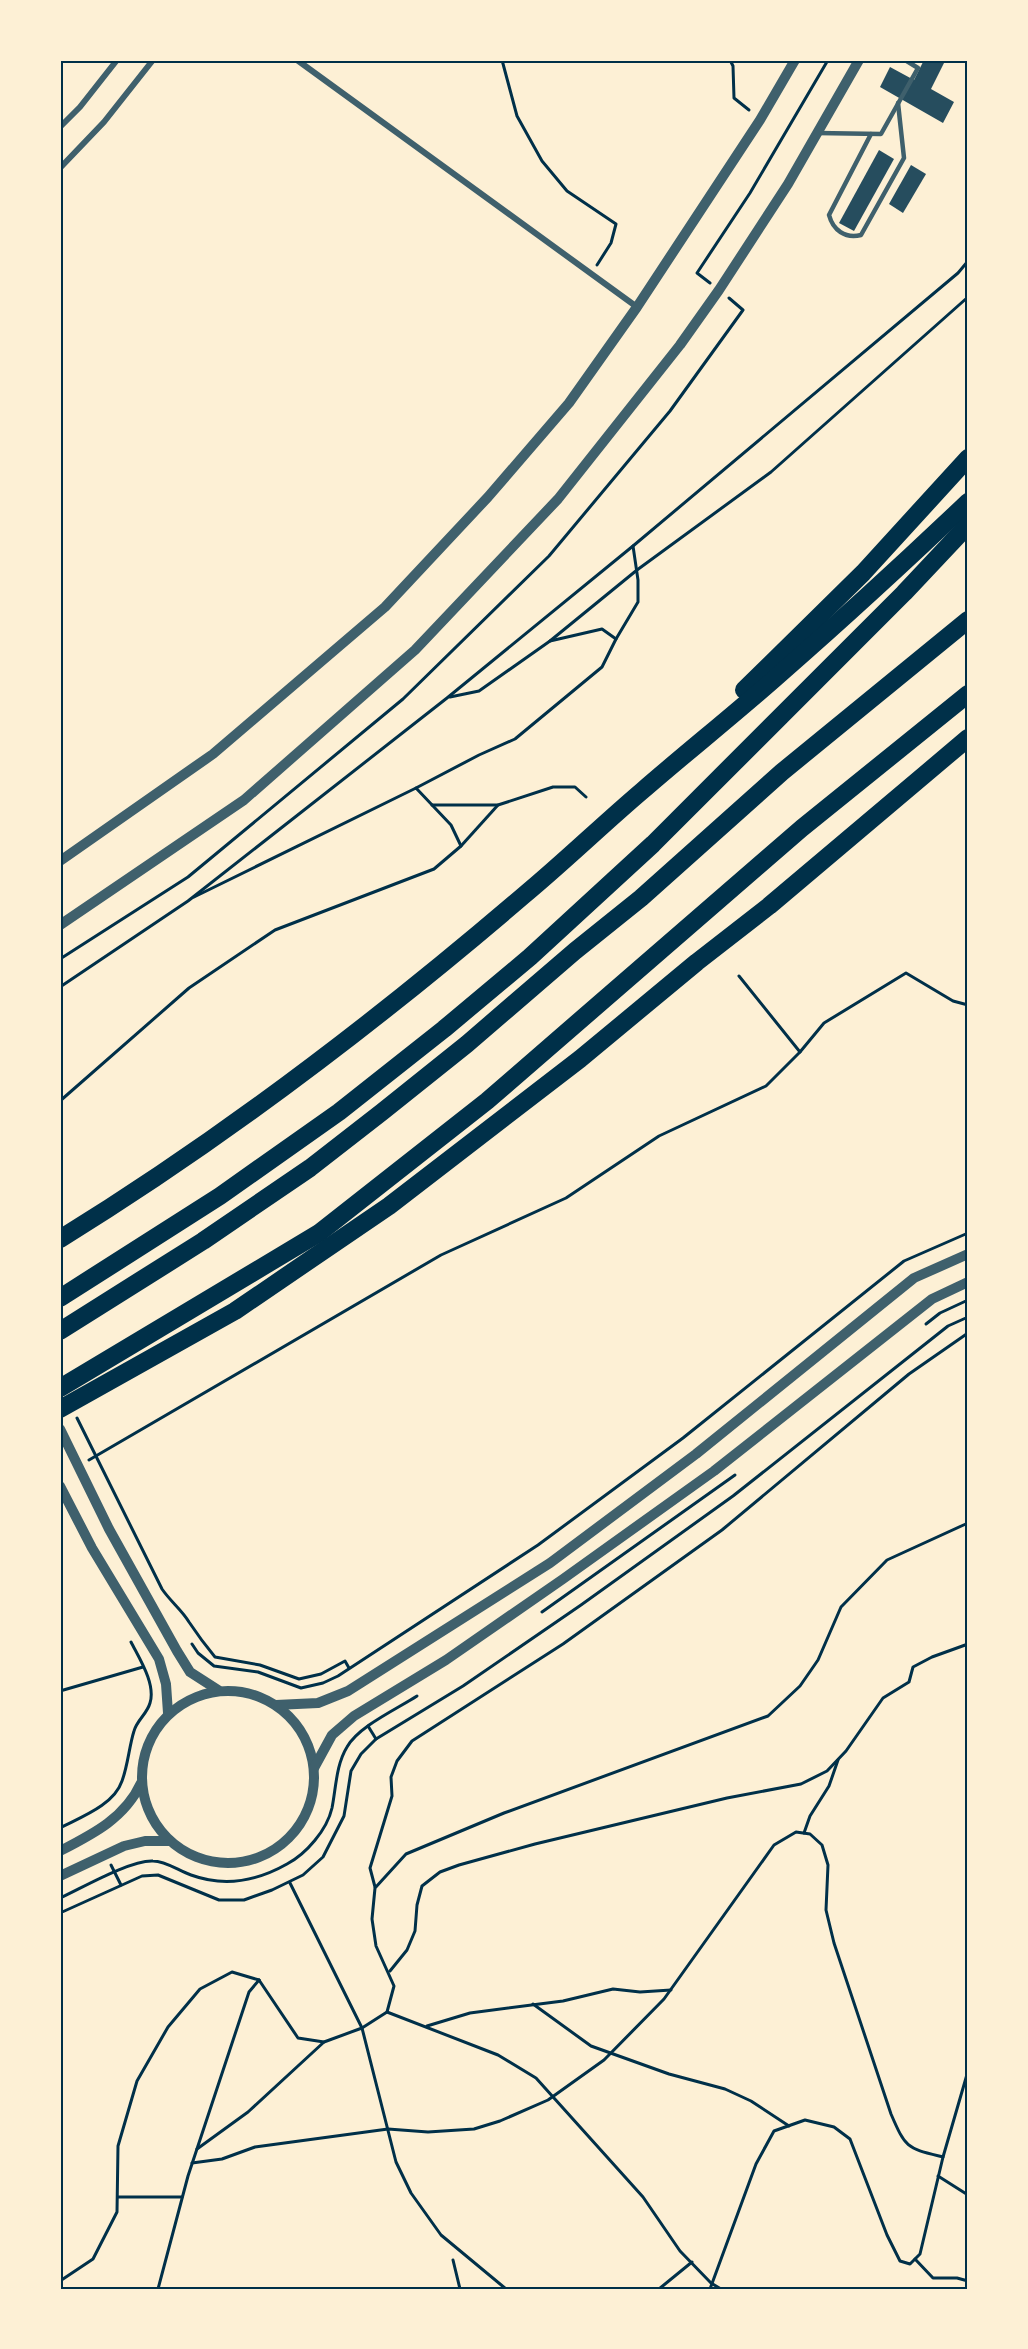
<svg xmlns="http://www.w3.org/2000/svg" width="1028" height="2349" viewBox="0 0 1028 2349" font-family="'Nunito Sans',sans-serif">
<rect width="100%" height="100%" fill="#fdf0d5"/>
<g fill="#264d5e">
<path d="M924,60h26l-2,3 -3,-2 -14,28 23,13 -11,21 -63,-36 10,-20 24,13z"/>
<path d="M879,150l15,9 -40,72 -15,-8z"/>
<path d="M911,165l15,9 -23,39 -14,-9z"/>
</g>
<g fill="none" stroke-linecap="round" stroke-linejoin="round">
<g stroke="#003049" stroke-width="3">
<path d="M502,60l15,56 25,45 25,30 49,33 -5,19 -14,22"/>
<path d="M730,60l3,6 1,32 15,12"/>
<path d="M710,283l-13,-10 53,-80 78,-133"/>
<path d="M616,639l22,-37v-22l-5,-34"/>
<path d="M550,641l87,-71 134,-98 197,-175"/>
<path d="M416,788l63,-33 36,-16 87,-72 14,-28 -14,-10 -52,12 -71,50 -29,6"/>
<path d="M432,805h66l55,-18h22l11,10"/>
<path d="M461,846l37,-41"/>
<path d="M60,959l128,-82 215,-178 146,-143 121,-145 73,-101 -14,-12"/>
<path d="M739,976l61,76"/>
<path d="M60,987l128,-86 259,-203 186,-152 325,-273 10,-12"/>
<path d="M60,1101l129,-113 86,-58 159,-61 27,-23 -10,-21 -35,-37 -222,109"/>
<path d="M926,1324l14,-11 28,-13"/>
<path d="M77,1418l85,171c8,12 20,21 27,33 8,12 16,23 26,35l45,8 39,14 22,-5 24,-13 4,7"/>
<path d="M89,1460l352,-205 125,-57 93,-62 107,-50 34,-34 24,-29 82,-50 47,28 15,4"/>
<path d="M542,1612l193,-137"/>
<path d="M192,1644l6,9 16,13 44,6 43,16 22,-5 15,-7 200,-131 145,-107 221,-177 64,-28"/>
<path d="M60,1691l83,-24"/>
<path d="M368,1726l8,13"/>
<path d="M60,1828c21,-11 54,-23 62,-47 6,-16 7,-34 12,-50 3,-11 13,-17 16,-28 6,-19 -11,-45 -19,-61"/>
<path d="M804,1833l6,-17 19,-30 9,-26"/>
<path d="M111,1865l10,20"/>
<path d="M290,1883l72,145 34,134 15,31 30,42 65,54"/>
<path d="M375,1887l-5,-19 22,-72 -1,-19 6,-16 15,-20 151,-97 159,-114 187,-156 59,-41"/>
<path d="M60,1898c22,-10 70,-38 93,-37 13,0 26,10 38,14 33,12 66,6 96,-11 19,-10 40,-34 45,-56 4,-20 4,-43 15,-61 12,-21 50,-38 70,-51"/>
<path d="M60,1913l82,-37 16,-1 61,25h25l28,-10 31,-15 20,-18 21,-41 7,-45 10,-17 15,-15 87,-53 118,-81 152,-109 215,-170 20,-9"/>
<path d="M390,1971l17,-21 8,-19 2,-26 5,-19 18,-14 19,-7 76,-21 192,-46 74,-14 26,-13 19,-20 37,-53 26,-16 4,-15 19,-10 36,-13"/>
<path d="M259,1980l39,58 26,4 38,-14 25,-16 7,-26 -18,-40 -4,-27 3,-31 31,-34 98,-41 264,-97 32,-30 18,-26 23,-53 46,-47 81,-37"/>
<path d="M533,2004l58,42 78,28 56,15 26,12 38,25"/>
<path d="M387,2012l111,43 38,23 107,119 37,54 31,32 10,6"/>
<path d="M427,2026l43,-13 93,-12 50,-12 27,3 31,-2"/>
<path d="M197,2149l51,-37 76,-70"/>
<path d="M192,2163l30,-4 33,-12 133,-18 40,3 46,-3 26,-8 48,-21 56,-40 60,-61 110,-154 22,-13 14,2 12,11 6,20 -2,45 8,33 57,171c15,35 16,34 52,43l25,-86"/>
<path d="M938,2176l30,19"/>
<path d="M118,2197h64"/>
<path d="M915,2259l18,19h24l11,3"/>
<path d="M453,2260l7,29"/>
<path d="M60,2281l33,-22 24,-47 1,-66 19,-65 31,-54 32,-38 32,-17 27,8"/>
<path d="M158,2289l30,-113 61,-184 10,-12"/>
<path d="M659,2289l33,-27"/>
<path d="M710,2289l46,-125 18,-33 31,-11 29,7 16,12 37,96 13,26 10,3 10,-10 23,-97"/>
</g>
<g stroke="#3f606c" stroke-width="4.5">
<path d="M817,133l64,1 37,-66 -13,-8"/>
<path d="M871,134l-42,81c4,15 16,24 32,20l43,-77 -6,-55"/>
</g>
<g stroke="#3f606c" stroke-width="6">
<path d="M297,60l340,247"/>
<path d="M60,127l20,-20 37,-47"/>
<path d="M60,168l44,-46 49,-62"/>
</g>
<g stroke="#3f606c" stroke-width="10">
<path d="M60,861l153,-107 172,-147 103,-110 81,-94 68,-96 123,-187 35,-60"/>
<path d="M60,925l184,-125 171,-150 143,-151 122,-154 39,-55 69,-106 71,-124"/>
<path d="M60,1429l49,100 68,122 13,21 28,18"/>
<path d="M60,1486l32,62 67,111 7,25 2,29"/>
<circle cx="228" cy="1777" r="86"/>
<path d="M276,1705l42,-2 30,-12 202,-128 146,-109 218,-176 54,-24"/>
<path d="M314,1768l18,-33 22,-19 92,-56 117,-81 151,-108 218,-172 36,-17"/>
<path d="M60,1851c33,-17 65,-33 81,-68"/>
<path d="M60,1876l64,-30 21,-5h25"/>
</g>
<g stroke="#003049" stroke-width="18">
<path d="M744,690l119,-117 105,-115"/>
<path d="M60,1239c164,-101 317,-218 463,-343 41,-34 79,-71 119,-105 46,-40 94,-78 139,-118 64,-56 126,-113 187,-171"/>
<path d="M60,1298l160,-102 119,-84 105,-83 86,-72 123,-113 251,-251 64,-68"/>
<path d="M60,1331l143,-90 107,-73 72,-56 85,-68 108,-93 66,-53 141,-126 186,-152"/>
<path d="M60,1388l259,-155 168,-132 315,-273 166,-134"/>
<path d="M60,1409l175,-98 154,-105 191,-147 117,-97 72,-56 199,-168"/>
</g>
</g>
<rect width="1028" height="2349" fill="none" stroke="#fdf0d5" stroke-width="123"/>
<rect x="62" y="62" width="904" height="2226" fill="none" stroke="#003049" stroke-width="2"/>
</svg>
